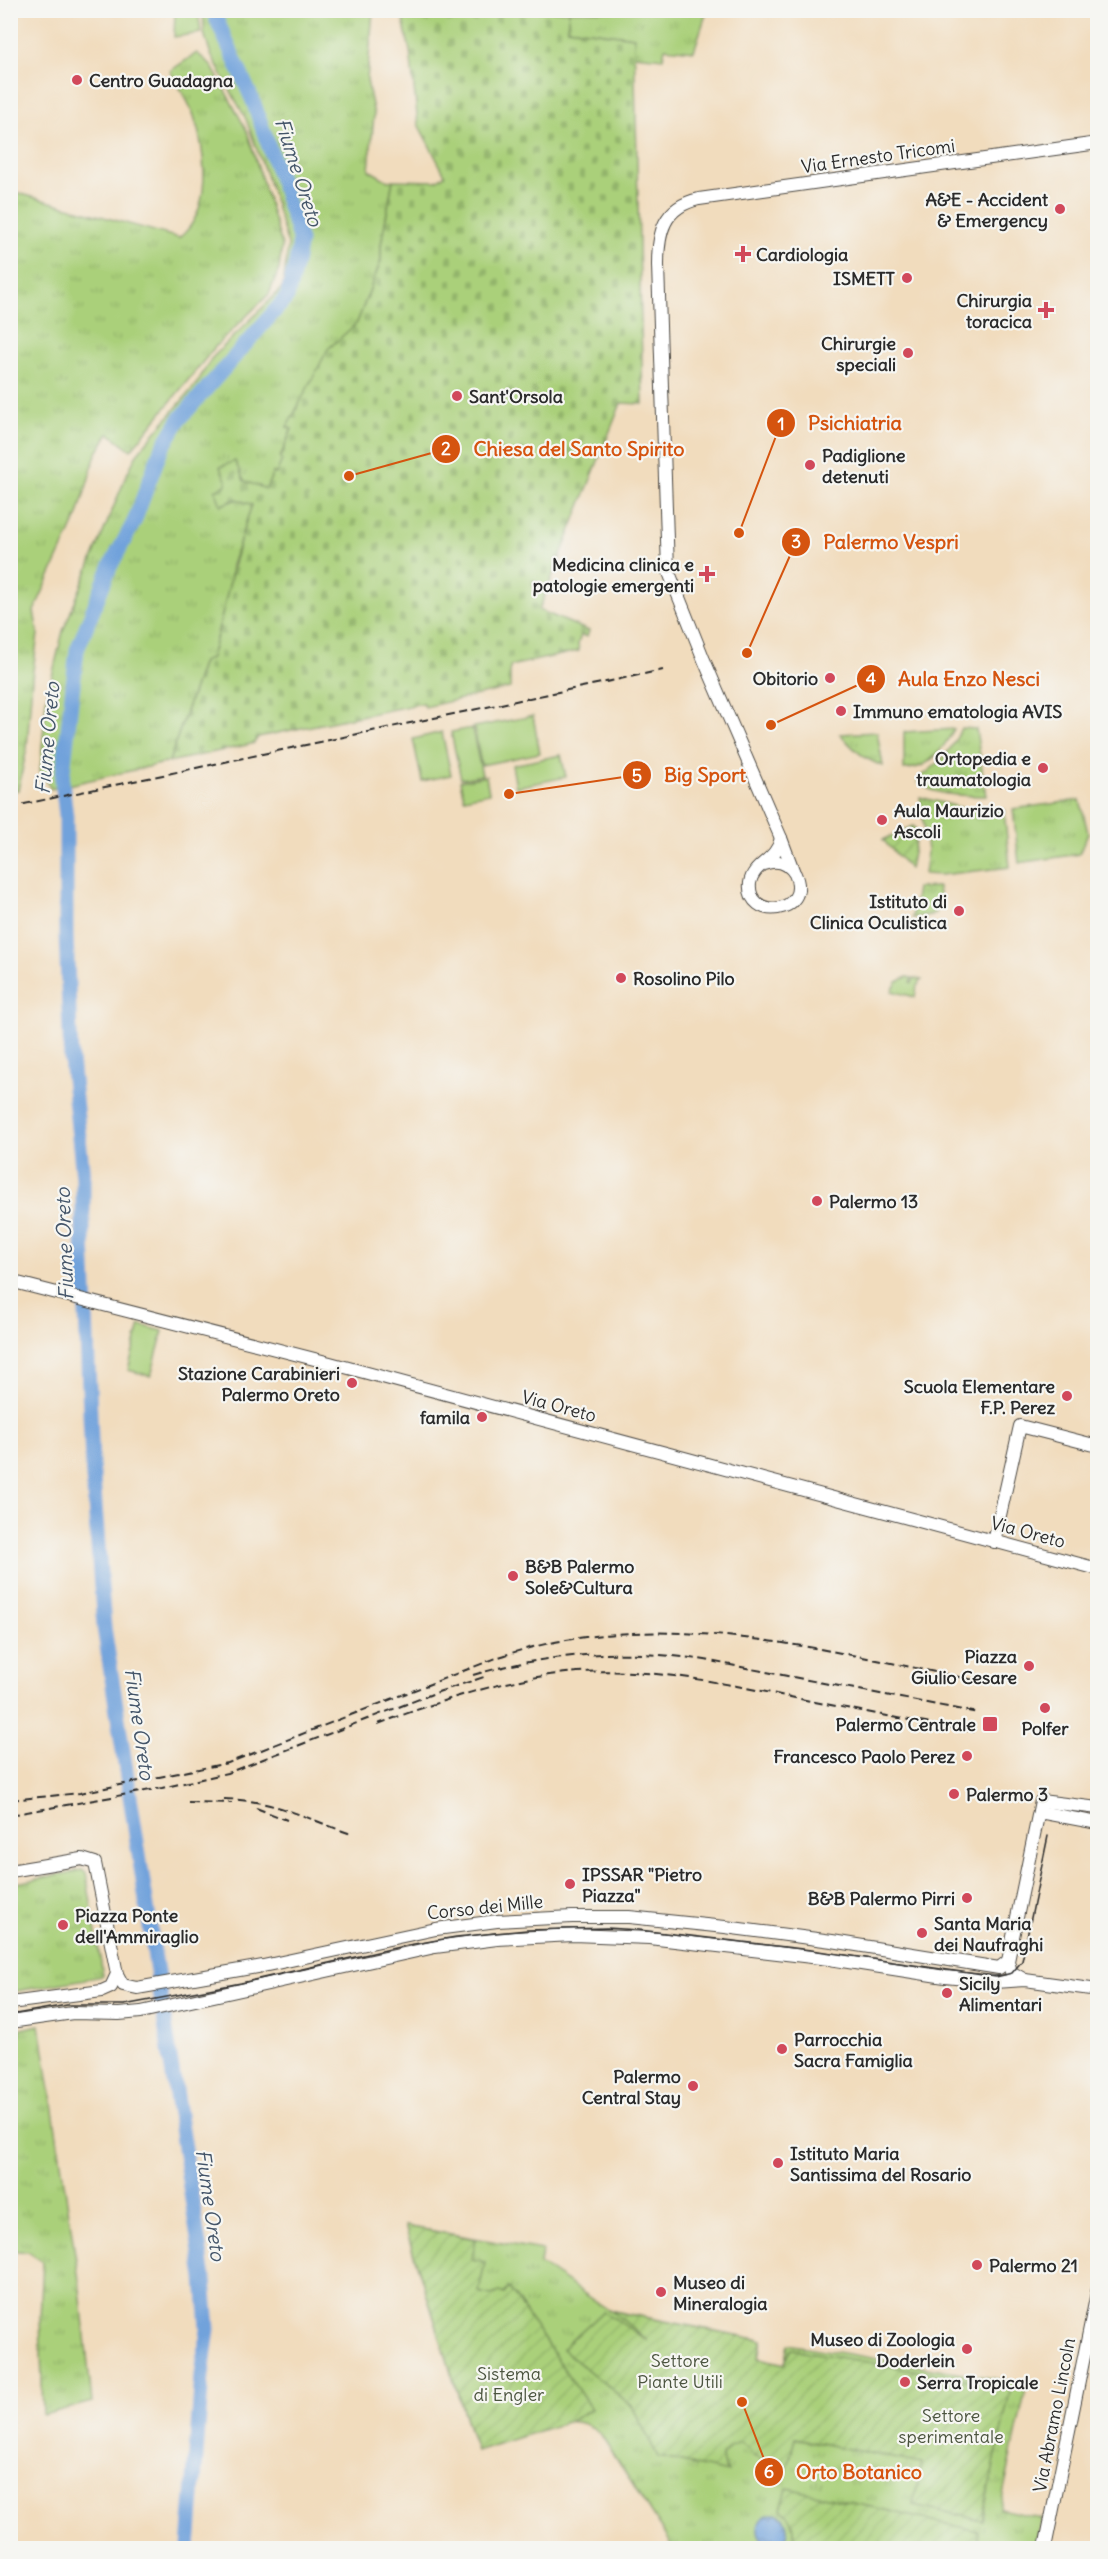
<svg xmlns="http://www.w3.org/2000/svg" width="1108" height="2559" viewBox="0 0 1108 2559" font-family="Delius,sans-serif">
<defs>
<pattern id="grass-tufts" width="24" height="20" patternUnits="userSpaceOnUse" patternTransform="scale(1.5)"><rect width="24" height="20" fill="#aad07a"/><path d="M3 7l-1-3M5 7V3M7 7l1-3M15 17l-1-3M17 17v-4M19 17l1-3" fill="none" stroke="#92b36a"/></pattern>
<pattern id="cemetery-stones" width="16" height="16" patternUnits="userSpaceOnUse" patternTransform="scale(1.5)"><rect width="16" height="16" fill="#aad07a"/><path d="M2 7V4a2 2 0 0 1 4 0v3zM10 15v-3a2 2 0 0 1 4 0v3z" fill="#92b36a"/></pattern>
<pattern id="garden-furrows" width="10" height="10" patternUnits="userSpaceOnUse" patternTransform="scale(1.5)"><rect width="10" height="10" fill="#aad07a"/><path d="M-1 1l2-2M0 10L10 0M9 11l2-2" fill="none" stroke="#92b36a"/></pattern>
<pattern id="water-ripples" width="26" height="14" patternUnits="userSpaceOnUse" patternTransform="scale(1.5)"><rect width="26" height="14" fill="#71a2db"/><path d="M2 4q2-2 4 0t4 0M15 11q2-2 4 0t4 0" fill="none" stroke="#5d84b2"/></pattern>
</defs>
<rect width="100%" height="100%" fill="#f6f6f2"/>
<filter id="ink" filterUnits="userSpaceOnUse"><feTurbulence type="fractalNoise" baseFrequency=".0167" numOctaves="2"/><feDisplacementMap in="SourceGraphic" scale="12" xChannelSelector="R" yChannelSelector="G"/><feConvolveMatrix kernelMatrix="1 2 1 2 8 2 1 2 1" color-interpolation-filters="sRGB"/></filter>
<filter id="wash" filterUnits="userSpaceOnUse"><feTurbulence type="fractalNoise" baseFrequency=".008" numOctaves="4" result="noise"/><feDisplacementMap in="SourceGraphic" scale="24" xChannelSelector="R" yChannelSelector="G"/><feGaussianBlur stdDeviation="1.35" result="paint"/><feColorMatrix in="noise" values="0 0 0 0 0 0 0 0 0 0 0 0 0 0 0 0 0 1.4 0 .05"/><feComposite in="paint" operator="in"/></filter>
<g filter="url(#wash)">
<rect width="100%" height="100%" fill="#f1dcbd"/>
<g fill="url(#grass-tufts)" stroke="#6a7e52" stroke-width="1.5">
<path d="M175,11h23l3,22 -27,4z"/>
<path d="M203,11h170l-6,69 7,35 -5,55 19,11 5,-1 -12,65v16l-24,62 -18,18 -52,86 5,1 -12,30 3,2 -7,14 -3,-1 -7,17 -39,-8 -6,23 16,-6 15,6 -20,60 -2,19 -19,74 -8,4 -34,100 -118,27 -11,-18 6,-70 17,-70 64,-157 10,-20 60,-71 14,-24 72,-72 5,-42 -18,-59 -24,-67 -35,-64 -7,-22z"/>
<path d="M569,11h138l-13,40 -29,-3 -2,10 -29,-3 -1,-18 -66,-9z"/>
<path d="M197,53l14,12 36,66 35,114 -3,24 -10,25 -54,53 -84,103 -22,-17 -13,21 -18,61 -44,96 4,23 -6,44 -5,70 -9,42 -7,1v-600l168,47c34,-27 27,-85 15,-122 -5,-15 -16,-31 -24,-45z"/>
<path d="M961,728l15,1 10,67c-21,-1 -52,1 -68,-14l1,-4c20,-14 33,-27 42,-50z"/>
<path d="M954,729c-11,20 -25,41 -50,40v-37z"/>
<path d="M877,732l6,34c-18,-6 -30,-17 -43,-32z"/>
<path d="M920,797l46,12 38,1 6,57 -70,8 -16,-1 3,-23z"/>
<path d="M1080,800l8,33 -9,21 -60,9 -6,-54z"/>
<path d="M938,887l3,21 -6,1v5l-23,4 5,-30z"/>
<path d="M907,977l5,1 -2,4 2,1 2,-5 8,2 -5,6 -2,11 -23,-6 5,-9z"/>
<path d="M82,1870l4,3 17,103 -92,16v-108z"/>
<path d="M40,2025l39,255 13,122 -49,13 -3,-97 3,-56 -15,-10 -18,-2 1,-219z"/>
<path d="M405,2226l137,24 -2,14 69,46 153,30 -3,18 26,6 4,-20 238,40 -27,125 41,9 -6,30h-362l-73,-115c-11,-9 -22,-13 -37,-11l-87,29z"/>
</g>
<path fill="url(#cemetery-stones)" stroke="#6a7e52" stroke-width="1.5" d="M401,11h168l-2,17 67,9 9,367 -22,-1 -82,207 50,21 -2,6 -6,-2 -3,9 1,7 -69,15v22l-85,19 -2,-4 -165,34 -4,6 -7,2 -78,17 34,-100 8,-4c15,-51 22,-103 41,-153l-15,-6 -16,6 -6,-15 10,-4 2,-4 -7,-15 15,-6 9,20 22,8 7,-16 3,1 6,-14 -2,-1 12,-30 -5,-2 41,-78 29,-26 24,-62v-16l12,-65 43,1 9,-6 -27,-51 -8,-73z"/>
<g fill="url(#garden-furrows)" stroke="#6a7e52" stroke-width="1.5">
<path d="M913,826l4,5 -7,38 -27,-29z"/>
<path d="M405,2226l71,13 -4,20 13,3 -6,30 12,3 9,-3 4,2 5,-6 82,121 -21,12 -94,30z"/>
<path d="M603,2311l45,30 -36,-30 150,29 -4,18 26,6 8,-15 219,38 -29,133 -69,-15 9,-41 -127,-26 -8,32 -34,-14 -4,-7 -9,-7 -10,4 -8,10 1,8 5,8 -70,-15 -26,-51 -70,-57z"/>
<path d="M787,2488l191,43 -2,17h-193c17,-11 13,-27 -2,-39z"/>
</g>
<g fill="#aad07a" stroke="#6a7e52" stroke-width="1.5">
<path d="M533,716l7,37 -59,12 -7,-38z"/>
<path d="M472,728l10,47 -21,4 -10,-47z"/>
<path d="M442,732l9,43 -29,6 -9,-42z"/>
<path d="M561,755l5,22 -50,10 -4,-22z"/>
<path d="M486,776l3,17 -25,5 -4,-17z"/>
<path d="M140,1325l23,6 -12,45 -23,-6z"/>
</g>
<circle fill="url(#water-ripples)" stroke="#4e6683" stroke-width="1.5" cx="773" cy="2529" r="15"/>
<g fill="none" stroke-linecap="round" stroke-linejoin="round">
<path stroke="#71a2db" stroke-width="15" d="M189,2548l13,-173 6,-46 -4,-51 -100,-651 -12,-163 -9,-226v-61l-12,-118 -5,-125v-118l-4,-35 15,-131 33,-83 24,-45 26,-70 19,-32 108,-123 9,-34 4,-22 -19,-60 -28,-80 -37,-83 1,-8"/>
</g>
</g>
<g filter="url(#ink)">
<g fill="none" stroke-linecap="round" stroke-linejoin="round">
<g stroke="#494641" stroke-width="14">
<g id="minor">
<path d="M764,864c13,-5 24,-2 31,10 18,40 -49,48 -45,9 3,-20 27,-22 31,-45"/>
<path d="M793,870l-12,-32 -77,-178 -36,-90 -10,-305c0,-32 5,-58 41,-66l399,-56"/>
<path d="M10,1281l320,82 768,206"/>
<path d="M994,1542l26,-116 78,20"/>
<path d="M1039,1812l59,11"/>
<path d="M10,1871l72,-12 13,4 22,111 -6,13 -9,4 -92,12"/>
<path d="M117,1974l6,11 14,3 126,-22 173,-37 61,-8 75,-4h57l96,10 107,14 167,27 9,-7"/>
<path d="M1025,1980l-14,-8 -3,-11 33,-160 57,7"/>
<path d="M10,2022l63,-9 46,1 22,-2 294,-65 62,-8 76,-4 76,3 180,21 116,18 51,5 29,-2 73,10"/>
<path d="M1045,2548l53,-260"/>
</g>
</g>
<use href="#minor" stroke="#fff" stroke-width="12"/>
<path stroke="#2b2b2b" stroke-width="1.5" d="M10,2015l57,-10h57l117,-22 167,-38 48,-8 71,-7 80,-2 32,2 172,20 185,27 16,-4 10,-12 26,-125"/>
<g stroke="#2b2b2b" stroke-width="2" stroke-dasharray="9 4.5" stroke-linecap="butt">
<path d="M10,807l653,-137"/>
<path d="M473,1675c75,-22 154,-27 232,-15l273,53"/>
<path d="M378,1724c62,-23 122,-44 188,-51 78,-7 153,9 229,25 60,12 119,23 179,34"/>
<path d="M224,1799c51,1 81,19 127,35"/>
<path d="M10,1800l70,-7 148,-30 271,-106c158,-54 328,-6 485,25"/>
<path d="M188,1802l44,1"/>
<path d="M256,1808l31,12"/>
<path d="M10,1815l152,-27 65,-15 208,-80 49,-16"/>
</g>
</g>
</g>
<g fill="#d1495b" stroke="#f6f6f2" stroke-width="2">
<circle cx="77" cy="80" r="6"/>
<circle cx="1060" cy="209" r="6"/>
<path d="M740 245h6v6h6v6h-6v6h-6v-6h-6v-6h6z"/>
<circle cx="907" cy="278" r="6"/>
<path d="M1043 301h6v6h6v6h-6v6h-6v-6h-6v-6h6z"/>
<circle cx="908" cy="353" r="6"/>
<circle cx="457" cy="396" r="6"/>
<circle cx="810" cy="465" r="6"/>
<path d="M704 565h6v6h6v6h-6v6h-6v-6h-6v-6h6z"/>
<circle cx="830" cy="678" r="6"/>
<circle cx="841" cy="711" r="6"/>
<circle cx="1043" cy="768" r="6"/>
<circle cx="882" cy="820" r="6"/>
<circle cx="959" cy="911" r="6"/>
<circle cx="621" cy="978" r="6"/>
<circle cx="817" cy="1201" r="6"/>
<circle cx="352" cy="1383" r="6"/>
<circle cx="1067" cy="1396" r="6"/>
<circle cx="482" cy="1417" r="6"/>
<circle cx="513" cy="1576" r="6"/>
<circle cx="1029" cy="1666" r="6"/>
<circle cx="1045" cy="1708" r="6"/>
<rect x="982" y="1716" width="16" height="16" rx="3"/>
<circle cx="967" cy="1756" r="6"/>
<circle cx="954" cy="1794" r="6"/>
<circle cx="570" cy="1884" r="6"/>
<circle cx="967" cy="1898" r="6"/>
<circle cx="63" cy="1925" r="6"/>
<circle cx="922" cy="1933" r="6"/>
<circle cx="947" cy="1993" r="6"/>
<circle cx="782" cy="2049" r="6"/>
<circle cx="693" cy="2086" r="6"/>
<circle cx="778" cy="2163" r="6"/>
<circle cx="977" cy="2265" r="6"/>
<circle cx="661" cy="2292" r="6"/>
<circle cx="967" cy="2349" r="6"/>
<circle cx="905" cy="2382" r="6"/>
</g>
<g text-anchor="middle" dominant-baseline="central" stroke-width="4.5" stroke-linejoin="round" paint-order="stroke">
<g font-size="18" font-weight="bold" fill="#2b2b2b" stroke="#f6f6f2" text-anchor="start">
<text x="89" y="80">Centro Guadagna</text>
<text x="1048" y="199" text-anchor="end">A&amp;E - Accident<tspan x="1048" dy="21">&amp; Emergency</tspan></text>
<text x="756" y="254">Cardiologia</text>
<text x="895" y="278" text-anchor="end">ISMETT</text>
<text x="1032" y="300" text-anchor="end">Chirurgia<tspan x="1032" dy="21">toracica</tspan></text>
<text x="896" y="343" text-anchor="end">Chirurgie<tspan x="896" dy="21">speciali</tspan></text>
<text x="469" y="396">Sant'Orsola</text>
<text x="822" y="455">Padiglione<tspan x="822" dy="21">detenuti</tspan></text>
<text x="694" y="564" text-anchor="end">Medicina clinica e<tspan x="694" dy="21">patologie emergenti</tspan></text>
<text x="818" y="678" text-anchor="end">Obitorio</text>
<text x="853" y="711">Immuno ematologia AVIS</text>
<text x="1031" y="758" text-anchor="end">Ortopedia e<tspan x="1031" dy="21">traumatologia</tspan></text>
<text x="894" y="810">Aula Maurizio<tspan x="894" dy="21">Ascoli</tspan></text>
<text x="947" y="901" text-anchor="end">Istituto di<tspan x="947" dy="21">Clinica Oculistica</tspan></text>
<text x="633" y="978">Rosolino Pilo</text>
<text x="829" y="1201">Palermo 13</text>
<text x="340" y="1373" text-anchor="end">Stazione Carabinieri<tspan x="340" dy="21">Palermo Oreto</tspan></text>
<text x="1055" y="1386" text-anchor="end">Scuola Elementare<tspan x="1055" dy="21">F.P. Perez</tspan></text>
<text x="470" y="1417" text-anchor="end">famila</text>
<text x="525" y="1566">B&amp;B Palermo<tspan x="525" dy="21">Sole&amp;Cultura</tspan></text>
<text x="1017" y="1656" text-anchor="end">Piazza<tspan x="1017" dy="21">Giulio Cesare</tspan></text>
<text x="976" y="1724" text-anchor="end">Palermo Centrale</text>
<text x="1045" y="1728" text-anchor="middle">Polfer</text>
<text x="955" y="1756" text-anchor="end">Francesco Paolo Perez</text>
<text x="966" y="1794">Palermo 3</text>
<text x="582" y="1874">IPSSAR "Pietro<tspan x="582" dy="21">Piazza"</tspan></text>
<text x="955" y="1898" text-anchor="end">B&amp;B Palermo Pirri</text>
<text x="75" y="1915">Piazza Ponte<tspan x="75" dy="21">dell'Ammiraglio</tspan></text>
<text x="934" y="1923">Santa Maria<tspan x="934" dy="21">dei Naufraghi</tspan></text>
<text x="959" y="1983">Sicily<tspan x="959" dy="21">Alimentari</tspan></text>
<text x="794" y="2039">Parrocchia<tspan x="794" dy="21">Sacra Famiglia</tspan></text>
<text x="681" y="2076" text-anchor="end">Palermo<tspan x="681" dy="21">Central Stay</tspan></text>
<text x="790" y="2153">Istituto Maria<tspan x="790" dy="21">Santissima del Rosario</tspan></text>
<text x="989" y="2265">Palermo 21</text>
<text x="673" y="2282">Museo di<tspan x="673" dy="21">Mineralogia</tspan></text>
<text x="955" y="2339" text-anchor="end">Museo di Zoologia<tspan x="955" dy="21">Doderlein</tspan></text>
<text x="917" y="2382">Serra Tropicale</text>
</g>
<g font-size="18" fill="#2b2b2b" stroke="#f6f6f2">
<text transform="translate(878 156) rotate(-8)">Via Ernesto Tricomi</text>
<text transform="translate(559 1406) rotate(15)">Via Oreto</text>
<text transform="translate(1028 1532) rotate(15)">Via Oreto</text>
<text transform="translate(485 1907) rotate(-6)">Corso dei Mille</text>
<text transform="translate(1054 2415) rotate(-79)">Via Abramo Lincoln</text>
</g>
<g font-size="18" fill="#4b543f" stroke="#f6f6f2">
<text x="680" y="2360">Settore<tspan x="680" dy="21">Piante Utili</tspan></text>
<text x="509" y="2373">Sistema<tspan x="509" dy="21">di Engler</tspan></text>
<text x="951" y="2415">Settore<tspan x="951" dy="21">sperimentale</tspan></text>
</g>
<g font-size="20" font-style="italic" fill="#445569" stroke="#f6f6f2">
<text transform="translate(299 172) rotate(72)">Fiume Oreto</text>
<text transform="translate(47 738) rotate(-85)">Fiume Oreto</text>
<text transform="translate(64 1244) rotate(-92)">Fiume Oreto</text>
<text transform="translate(140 1724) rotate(82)">Fiume Oreto</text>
<text transform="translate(211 2205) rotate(82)">Fiume Oreto</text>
</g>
</g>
<path fill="none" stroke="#d5540f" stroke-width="2" d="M739 533L781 423M349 476L446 449M747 653L796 542M771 725L871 679M509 794L637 775M742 2402L769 2472"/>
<g fill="#d5540f" stroke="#f6f6f2" stroke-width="2">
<circle cx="739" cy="533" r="6"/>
<circle cx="349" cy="476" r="6"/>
<circle cx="747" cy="653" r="6"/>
<circle cx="771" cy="725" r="6"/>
<circle cx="509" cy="794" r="6"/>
<circle cx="742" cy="2402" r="6"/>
<circle cx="781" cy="423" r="15"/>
<circle cx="446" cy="449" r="15"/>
<circle cx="796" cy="542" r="15"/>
<circle cx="871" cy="679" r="15"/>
<circle cx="637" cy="775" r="15"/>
<circle cx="769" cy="2472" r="15"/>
</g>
<g font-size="18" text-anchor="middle" font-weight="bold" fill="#fff">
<text x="781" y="430">1</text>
<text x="446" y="455">2</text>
<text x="796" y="548">3</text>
<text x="871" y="685">4</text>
<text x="637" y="782">5</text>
<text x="769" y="2478">6</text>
</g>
<g font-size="20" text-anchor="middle" font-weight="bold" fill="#d5540f" stroke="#f6f6f2" stroke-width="4.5" stroke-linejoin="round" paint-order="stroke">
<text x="855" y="430">Psichiatria</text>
<text x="579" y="456">Chiesa del Santo Spirito</text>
<text x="891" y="549">Palermo Vespri</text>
<text x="969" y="686">Aula Enzo Nesci</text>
<text x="705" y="782">Big Sport</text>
<text x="859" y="2479">Orto Botanico</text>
</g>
<rect width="1108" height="2559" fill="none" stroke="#f6f6f2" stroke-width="36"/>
</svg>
